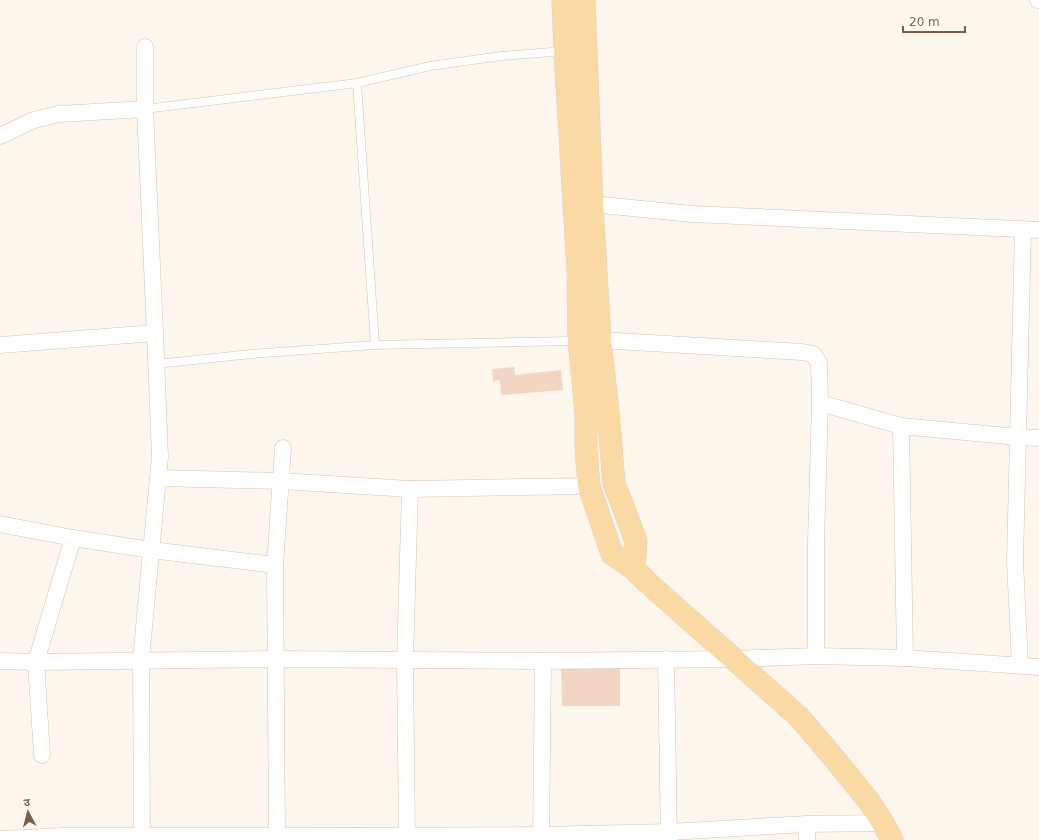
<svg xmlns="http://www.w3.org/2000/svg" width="1039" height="840" viewBox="0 0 1039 840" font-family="'DejaVu Sans','Noto Sans Devanagari',sans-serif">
<rect width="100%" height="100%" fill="#fdf6ec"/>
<g fill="#f3d5c3">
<path d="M514,367l1,8 46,-5 2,20 -62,5 -1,-15 -7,1 -1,-12z"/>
<path d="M620,666v40h-58l-1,-39z"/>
</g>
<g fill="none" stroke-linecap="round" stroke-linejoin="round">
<g stroke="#d1beb0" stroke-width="9">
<g id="service">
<path d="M564,51l-63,5 -71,10 -73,17 18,262 202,-4"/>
<path d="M145,109l212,-26"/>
<path d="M157,364l94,-10 124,-9"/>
</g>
</g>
<g stroke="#d1beb0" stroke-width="17">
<g id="minor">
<path d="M1038,0h1"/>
<path d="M0,136l34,-16 25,-6 86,-5"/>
<path d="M592,204l100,10 347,16"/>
<path d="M600,340l202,12 11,2 6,9 1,40 81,23 117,11 21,1"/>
<path d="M0,345l155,-12"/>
<path d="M901,426l4,232"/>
<path d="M158,478l123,3 129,8"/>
<path d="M0,524l73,14 78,12 124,15"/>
<path d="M816,656v-113l4,-140"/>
<path d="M666,659l3,181"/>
<path d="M0,661l36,1 240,-3 267,2 190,-2 83,-3 89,2 134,9"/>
<path d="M1020,665l-5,-104 8,-332"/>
<path d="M42,755l-6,-93 37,-124"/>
<path d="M0,839l64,-3h251l226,-1 128,-3 138,-8 76,-1"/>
<path d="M142,840l-1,-180 19,-204 -5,-123 -10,-224v-62"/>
<path d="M277,840l-2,-275 8,-117"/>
<path d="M407,840l-2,-181 5,-170 179,-3"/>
<path d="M541,840l2,-179"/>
<path d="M807,840v-16"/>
</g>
</g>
<g stroke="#dad1cd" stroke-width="23">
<g id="primary">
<path d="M563,0l2,51 13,221 1,68 7,74v36l3,36 23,68 22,15 13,13 152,135 34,40 35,43 15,23 9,17"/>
<path d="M584,0l8,204 8,136 8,72 6,71 22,58 -2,28"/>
</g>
</g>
<use href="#service" stroke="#fff" stroke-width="8"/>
<use href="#minor" stroke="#fff" stroke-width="16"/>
<use href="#primary" stroke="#fbd9a5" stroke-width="22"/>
</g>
<g transform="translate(28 812) rotate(353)" stroke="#fffaf3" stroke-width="3" paint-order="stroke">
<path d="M0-3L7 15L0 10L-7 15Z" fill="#7a5c4d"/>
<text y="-6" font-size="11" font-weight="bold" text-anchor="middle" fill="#7a5c4d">उ</text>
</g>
<path d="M903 26v6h62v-6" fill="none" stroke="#7a5c4d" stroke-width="2"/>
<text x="909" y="26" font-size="12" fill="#7a5c4d" stroke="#fffaf3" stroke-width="3" paint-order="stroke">20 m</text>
</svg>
